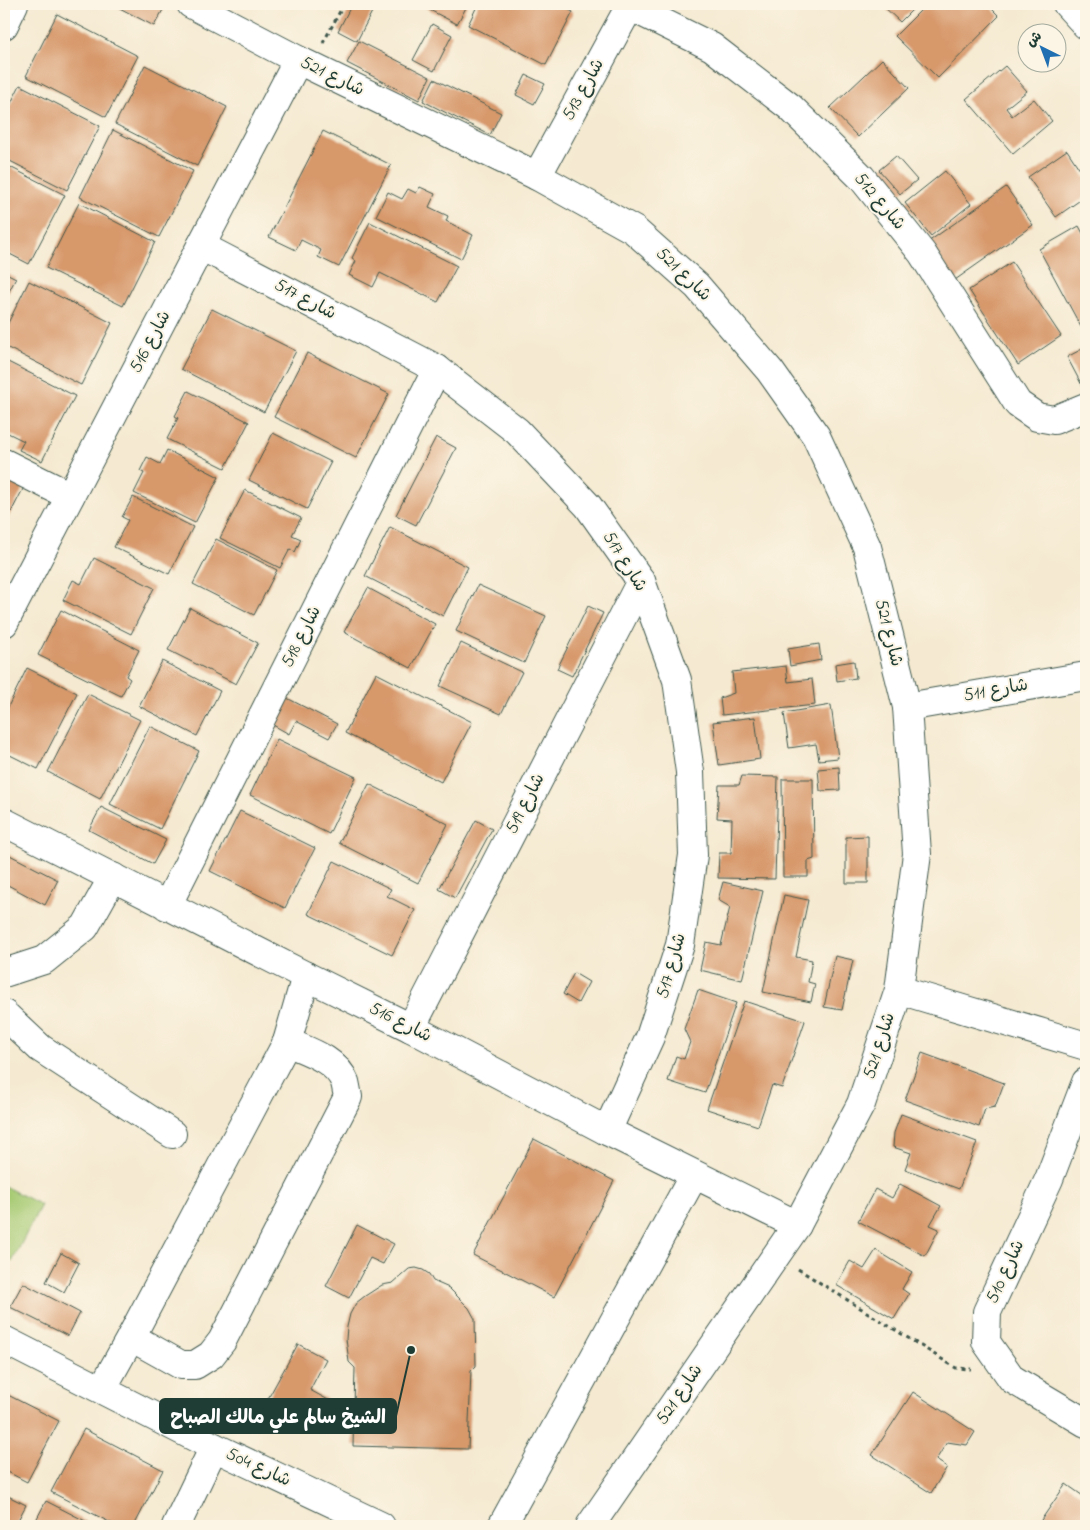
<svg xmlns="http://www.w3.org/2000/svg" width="1090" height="1530" viewBox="0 0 1090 1530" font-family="'Indie Flower','Playpen Sans Arabic',sans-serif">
<rect width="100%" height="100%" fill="#fcf5e5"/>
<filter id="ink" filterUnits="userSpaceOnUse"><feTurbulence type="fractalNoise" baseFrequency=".02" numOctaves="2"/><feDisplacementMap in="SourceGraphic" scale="10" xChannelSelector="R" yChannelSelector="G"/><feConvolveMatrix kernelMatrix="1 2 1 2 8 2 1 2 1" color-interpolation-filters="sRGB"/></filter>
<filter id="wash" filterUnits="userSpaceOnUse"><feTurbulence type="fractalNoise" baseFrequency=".0096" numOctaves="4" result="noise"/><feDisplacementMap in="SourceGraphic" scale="20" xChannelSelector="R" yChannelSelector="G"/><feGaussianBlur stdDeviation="1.12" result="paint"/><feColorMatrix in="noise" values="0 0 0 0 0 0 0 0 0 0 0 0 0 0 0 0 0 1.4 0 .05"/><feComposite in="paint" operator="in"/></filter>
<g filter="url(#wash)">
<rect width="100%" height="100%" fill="#f5ead1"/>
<path fill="#a7cb74" stroke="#638454" d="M4,1186l37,19 -29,57 -8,-5z"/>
<g id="blocks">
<g fill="#d7986b">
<path d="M112,4h43l9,4 -10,18z"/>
<path d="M352,4h24l-19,37 -19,-10z"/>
<path d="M418,4h50l-11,20z"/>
<path d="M478,4h80l15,8 -27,53 -78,-40z"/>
<path d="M881,4h37l-18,18z"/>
<path d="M927,4h60l12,12 -61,62 -43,-42z"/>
<path d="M57,14l81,42 -32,61 -80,-41z"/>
<path d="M432,24l20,11 -18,36 -21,-11z"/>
<path d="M359,41l71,36 -11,23 -72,-37z"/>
<path d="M882,59l27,29 -51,49 -28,-29z"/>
<path d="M145,65l82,42 -30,59 -82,-42z"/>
<path d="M1005,66l22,25 -21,17 6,8 22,-17 18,22 -39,33 -47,-55z"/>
<path d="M526,75l19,9 -11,20 -18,-9z"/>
<path d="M434,79l67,34 -11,22 -67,-34z"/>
<path d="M20,85l80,41 -33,64 -63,-32v-41z"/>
<path d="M113,130l80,41 -34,66 -79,-40z"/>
<path d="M323,131l68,34 -52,102 -21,-10 3,-7 -20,-10 -5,10 -27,-13z"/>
<path d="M1067,150l19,29v17l-30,21 -28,-40z"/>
<path d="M896,156l21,24 -17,14 -21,-24z"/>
<path d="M10,167l55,28 -36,69 -25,-13v-71z"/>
<path d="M945,171l26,33 -40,32 -26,-33z"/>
<path d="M420,187l15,7 -6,13 19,9 -2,5 27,14 -12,24 -85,-43 12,-24 14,7 6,-10 8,4z"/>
<path d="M1006,187l27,38 -78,55 -27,-38z"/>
<path d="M79,203l76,39 -32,64 -77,-38z"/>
<path d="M370,222l87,44 -19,36 -58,-29 -7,14 -24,-12 7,-14 -4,-3z"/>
<path d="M1079,226l7,13v86l-5,2 -42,-78z"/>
<path d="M1012,262l49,74 -43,29 -49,-75z"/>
<path d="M4,272l12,6 -12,23z"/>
<path d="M29,281l83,42 -31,62 -77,-39v-15z"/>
<path d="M212,309l84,42 -32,61 -83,-43z"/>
<path d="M1086,347v46l-19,-36z"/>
<path d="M307,353l82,41 -33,64 -82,-41z"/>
<path d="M4,360l71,36 -33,65 -23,-11 5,-9 -20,-10z"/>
<path d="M188,391l61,31 -24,46 -58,-29 11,-21 -3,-2z"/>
<path d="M273,433l58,29 -24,47 -58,-29z"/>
<path d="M436,437l20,11 -40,77 -20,-10z"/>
<path d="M167,450l52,27 -24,46 -61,-30 10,-20 -4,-2 7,-14 13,7z"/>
<path d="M4,477l20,10 -20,39z"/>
<path d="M245,490l56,28 -9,17 9,4 -6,13 -5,-3 -10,19 -60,-30z"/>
<path d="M133,497l60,30 -24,47 -55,-27 14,-27 -6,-3z"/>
<path d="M390,527l78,40 -25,49 -78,-40z"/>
<path d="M216,539l61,31 -23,45 -61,-31z"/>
<path d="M94,558l60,30 -23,46 -68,-34 10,-20 8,4z"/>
<path d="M478,585l68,31 -22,47 -68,-32z"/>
<path d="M368,588l67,36 -24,44 -67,-36z"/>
<path d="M588,606l15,7 -31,63 -15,-7z"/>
<path d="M190,608l68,35 -22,41 -68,-34z"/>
<path d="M61,610l78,40 -13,26 4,3 -9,17 -83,-41z"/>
<path d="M461,643l61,29 -21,42 -61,-28z"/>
<path d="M819,644l2,16 -31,6 -2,-17z"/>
<path d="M162,661l58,30 -23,45 -58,-30z"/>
<path d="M854,661l2,17 -19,3 -2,-17z"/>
<path d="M786,666l2,16 24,-3 3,26 -93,10 -2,-17 14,-5 -2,-21z"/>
<path d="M27,668l50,25 -39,76 -34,-17v-37z"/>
<path d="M376,673l96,49 -31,60 -96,-49z"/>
<path d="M88,694l52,26 -40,79 -52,-27z"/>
<path d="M287,698l50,26 -8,14 -33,-17 -7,13 -16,-9z"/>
<path d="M831,705l7,53 -19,2 -3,-16 -27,4 -5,-35z"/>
<path d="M755,717l5,42 -41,6 -6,-43z"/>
<path d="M150,726l49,25 -39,78 -50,-25z"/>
<path d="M277,739l79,38 -27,57 -79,-39z"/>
<path d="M839,767l1,23 -20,1 -2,-22z"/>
<path d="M742,776l36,1 -3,102 -57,-1 1,-25h12l1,-34 -15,-1 2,-33h20z"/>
<path d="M782,779h31l1,80 -6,2v16h-25z"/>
<path d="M369,784l79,40 -30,59 -79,-40z"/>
<path d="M101,807l65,33 -13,24 -64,-34z"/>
<path d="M240,811l75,37 -30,60 -75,-37z"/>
<path d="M476,820l16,9 -37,69 -16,-9z"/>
<path d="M868,836v47h-22v-46z"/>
<path d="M4,852l54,28 -13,25 -41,-22z"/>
<path d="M334,861l57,28 -4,7 28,14 -23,45 -84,-41z"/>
<path d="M723,882l40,9 -21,89 -42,-10 6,-28 15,3 9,-38 -12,-7z"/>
<path d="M784,895l24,5 -12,57 16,3 -4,22 7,2 -4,18 -48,-10z"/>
<path d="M835,956l18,4 -11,50 -18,-3z"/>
<path d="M574,973l15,9 -11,21 -15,-9z"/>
<path d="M698,990l38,13 -31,90 -37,-12 8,-25 8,3 6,-17 -6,-13z"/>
<path d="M744,1001l61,20 -23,67 -10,-3 -14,41 -51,-17z"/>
<path d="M922,1053l82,30 -9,24 -10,2 -6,18 -74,-27z"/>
<path d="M901,1114l76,28 -18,47 -54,-20 6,-16 -18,-6 1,-14z"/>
<path d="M534,1139l80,42 -60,116 -81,-42z"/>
<path d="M900,1184l41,22 -11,19 9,4 -14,27 -67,-35 17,-32 17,9z"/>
<path d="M357,1225l37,19 -11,20 -13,-6 -21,40 -23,-12z"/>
<path d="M876,1250l36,22 -10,17 7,5 -15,25 -58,-34 14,-24 14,8z"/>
<path d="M61,1253l18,10 -15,29 -18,-10z"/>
<path d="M416,1268l7,2 6,4 4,7 16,7 20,20 6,11 1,47 -5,5 -3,78 -115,-3 2,-78 -6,-6 -3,-23 1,-12 3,-13 6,-11 9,-7 17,-11 11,-2 16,-14z"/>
<path d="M23,1283l57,30 -12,23 -58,-29z"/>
<path d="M298,1344l28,15 -16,31 22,12 -15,30 -52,-28z"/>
<path d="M913,1392l62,40 -8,13 -20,-3 -11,18 11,7 -16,26 -59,-38z"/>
<path d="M4,1393l55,28 -32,61 -23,-12z"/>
<path d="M84,1429l79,41 -29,56h-17l-66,-34z"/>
<path d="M1066,1484l20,14v28h-49z"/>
<path d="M4,1494l22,11 -11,21h-11z"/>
<path d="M46,1501l49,25h-62z"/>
</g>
</g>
</g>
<g filter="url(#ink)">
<use href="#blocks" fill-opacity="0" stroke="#3f574c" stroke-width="1"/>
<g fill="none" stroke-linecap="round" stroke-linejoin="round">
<g stroke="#3f574c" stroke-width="30">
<g id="minor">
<path d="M191,4l107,56 239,116 97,54 63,56 73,85 46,65 51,111 40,160 10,147 -18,136 -38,114 -64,121 -207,301"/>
<path d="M1067,4l19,21"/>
<path d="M629,6l83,41 78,60 72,71 60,75 96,151 19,13 17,3 32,-13"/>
<path d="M4,25l10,-21"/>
<path d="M537,176l94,-172"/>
<path d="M201,246l236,123 80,62 71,75 53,75 36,99 13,92 3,83 -13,90 -30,92 -43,94"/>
<path d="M4,463l66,33"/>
<path d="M4,623l294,-563"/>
<path d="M907,707l179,-31"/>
<path d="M4,822l302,154 105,52 196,103 190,94"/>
<path d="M167,906l270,-537"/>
<path d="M4,973l40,-13 41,-33 28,-50"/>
<path d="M899,990l187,56"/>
<path d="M4,1014l36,34 132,86"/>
<path d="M411,1028l230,-447"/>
<path d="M1086,1082l-37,97 -62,133 -1,30 26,37 74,44"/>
<path d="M131,1337l50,28h14l16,-10 11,-14 126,-244c-1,-5 -2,-11 -3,-15 -9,-23 -38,-31 -58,-40"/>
<path d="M4,1340l210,107 167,79"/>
<path d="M102,1389l29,-52 156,-295 19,-66"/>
<path d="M176,1526l38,-79"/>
<path d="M502,1526l192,-351"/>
</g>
</g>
<g stroke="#3f574c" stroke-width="3" stroke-dasharray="4 4" stroke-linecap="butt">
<path d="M323,43l21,-39"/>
<path d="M798,1269l158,99 15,1"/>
</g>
<use href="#minor" stroke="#fff" stroke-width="28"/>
</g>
</g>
<g text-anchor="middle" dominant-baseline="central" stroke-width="4" stroke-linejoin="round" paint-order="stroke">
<g font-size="18" fill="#1f3d34" stroke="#fcf5e5">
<text transform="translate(332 77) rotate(26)">شارع 521</text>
<text transform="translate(584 90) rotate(-61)">شارع 513</text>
<text transform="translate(879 202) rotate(50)">شارع 512</text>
<text transform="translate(683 275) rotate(44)">شارع 521</text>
<text transform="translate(305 300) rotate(28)">شارع 517</text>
<text transform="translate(151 342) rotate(-62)">شارع 516</text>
<text transform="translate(624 562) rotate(58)">شارع 517</text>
<text transform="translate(888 633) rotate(76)">شارع 521</text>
<text transform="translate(302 637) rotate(-63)">شارع 518</text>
<text transform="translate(996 691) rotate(-10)">شارع 511</text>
<text transform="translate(526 804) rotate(-63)">شارع 519</text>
<text transform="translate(672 966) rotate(-74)">شارع 517</text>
<text transform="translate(400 1023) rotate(27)">شارع 516</text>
<text transform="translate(880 1046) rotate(-72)">شارع 521</text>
<text transform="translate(1006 1272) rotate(-65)">شارع 510</text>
<text transform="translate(680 1395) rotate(-56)">شارع 521</text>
<text transform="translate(258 1468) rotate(25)">شارع 504</text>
</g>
</g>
<path fill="none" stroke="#1f3d34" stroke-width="2" d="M411 1350L396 1416"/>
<circle fill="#1f3d34" stroke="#fcf5e5" stroke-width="2" cx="411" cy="1350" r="5"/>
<rect fill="#1f3d34" stroke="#1f3d34" stroke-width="2" x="160" y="1399" width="236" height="34" rx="5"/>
<g font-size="19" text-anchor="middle" font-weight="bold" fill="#fff">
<text x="278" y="1423">الشيخ سالم علي مالك الصباح</text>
</g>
<rect width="1090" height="1530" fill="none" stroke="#fcf5e5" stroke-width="20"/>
<g transform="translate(1042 48) rotate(318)"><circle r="24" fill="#fcf5e5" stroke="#a4ab9e"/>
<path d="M0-4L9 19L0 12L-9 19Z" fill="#1f6fb2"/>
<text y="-8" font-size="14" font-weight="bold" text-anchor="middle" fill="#1f3d34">ش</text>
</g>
</svg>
